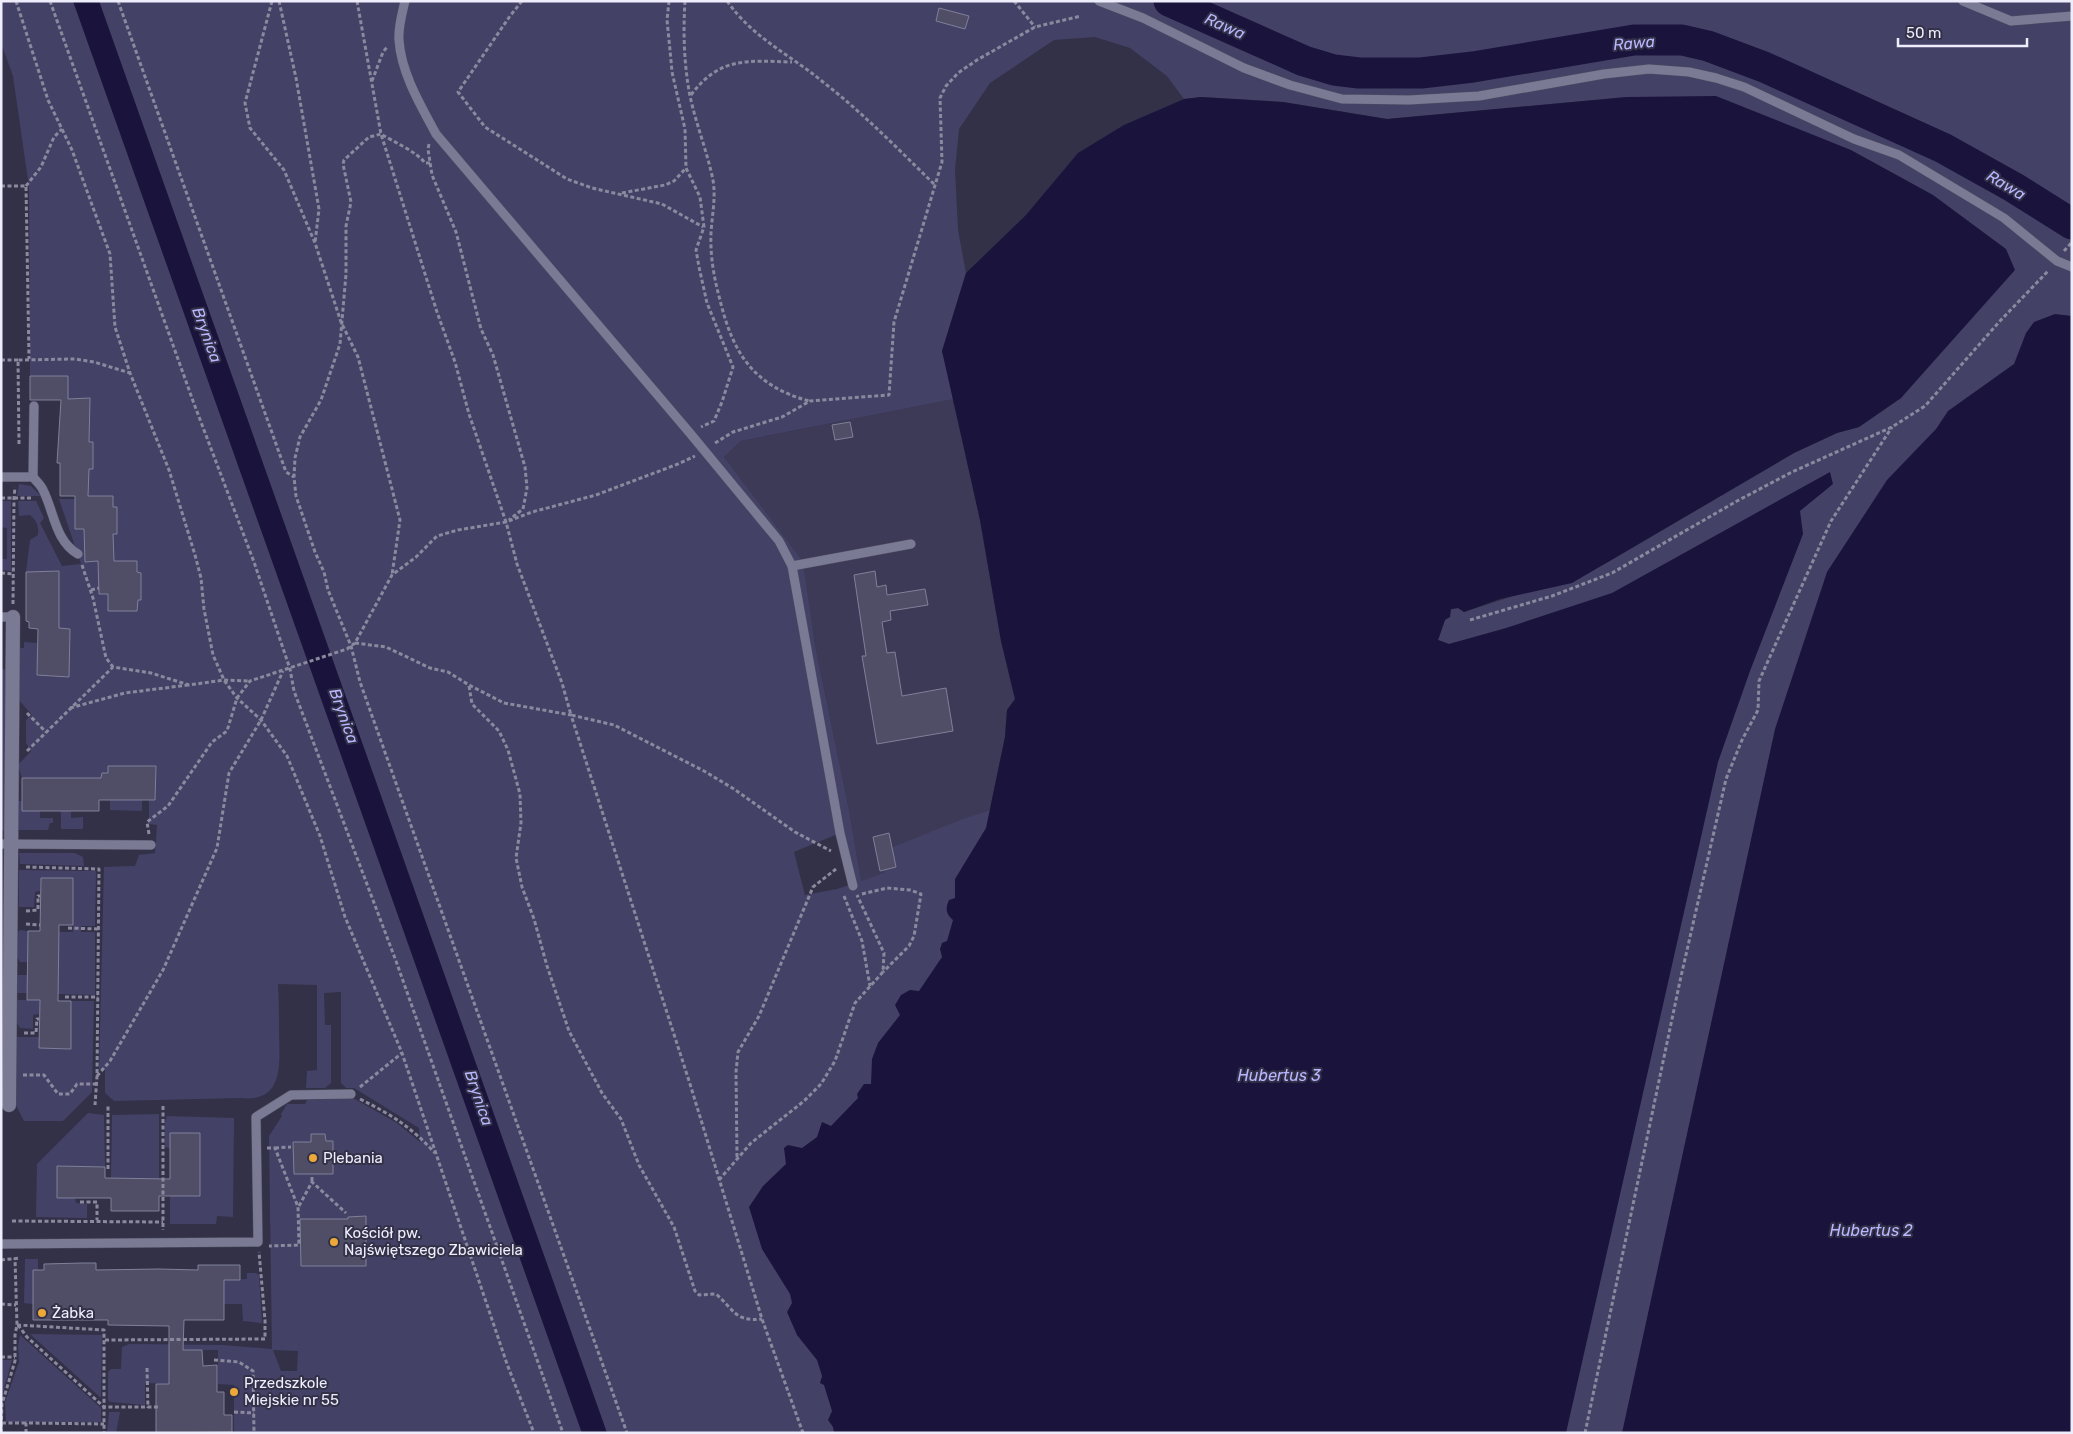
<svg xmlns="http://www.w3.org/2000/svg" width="2073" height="1434" viewBox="0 0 2073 1434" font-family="Rubik,sans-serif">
<rect width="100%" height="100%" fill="#323148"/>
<path fill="#3c3a56" d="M954,399l26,121 21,121 14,59 -8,10 -2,27 -19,91 -124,61 -13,-79 -34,-165 -13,-81 -78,-107 17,-16z"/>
<g fill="#444167" fill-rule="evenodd">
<path d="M1,1h72l509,1432h-348v-48l-16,-1v-34h-49v34l-24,-1v22l-35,-3 -2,-2v-28l3,-3h10l1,-22 7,-3 93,1 50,4 -3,-213 13,-20 -1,-2 6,-10h18l2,-4 46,-2 44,25 23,19 -1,-14 -65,-40h-8l-5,-5v-91l-17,1 1,32h6v58l-6,5h-19l1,-17 10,-1v-85l-39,-1c1,17 1,34 1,51 1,31 4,68 -39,63l-126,3 -9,-8v-24h-6l5,-202 31,-1 4,-11 16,-2 2,-28 -8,-1v-24h6l1,-34h-48v7h-6l-1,5h-79l-4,-13 13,-14 -5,-8v-23l6,-5 -13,-15v-52h5v-6l13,1v32l31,2 2,-48 -15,-1 4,-57 -33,1 4,-32 8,-5c1,-9 -1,-14 -8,-20l-11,1 -1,-15h18l8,17 -4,5 22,43 19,-2 -22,-65h22l8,-30h4l-1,-27h-3l1,-43h-23l1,-23h-38l-1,-189 -16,-111 -12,-33zM273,1350l25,1 -1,20h-16z"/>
<path d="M99,1h1060l138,61 42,13 37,5 90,-5 105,-19 84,-11 42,3 38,11 207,94 130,76v1204h-1465zM1095,37l35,11 37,28 17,23 17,-2 82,5 104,17 240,-22 285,287 -11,14 -42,29 -22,6 -43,20 -189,111 -35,14 -106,34 -6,-4 -8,2 -5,10 -7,20 11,4 7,-2 -119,54 -377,124 -74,30 -2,23 -23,8 -12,-71 -34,-165 -12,-81 -3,-6 -76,-101 17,-16 213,-42 -12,-48 24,-78 -8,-43 -3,-60 4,-41 31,-46 64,-43zM840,833l12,51 -15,5 -32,6 -11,-43z"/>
<path d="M1181,1h891v215l-63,-40 -80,-41 -171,-76 -38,-15 -38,-9 -27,-1 -185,28 -83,8 -50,-6 -38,-11z"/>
<path d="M19,484l12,2 10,10h-24z"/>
<path d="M1,501h10v70l-10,-1v-11h6v-31l-6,-1z"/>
<path d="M1,668l7,3 -4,159 -3,1z"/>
<path d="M110,800h32v11l-32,-1z"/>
<path d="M18,801h4l18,10v7h13v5h-3l-2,7h-31z"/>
<path d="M61,811h10v7l12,-1v12h-22z"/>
<path d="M19,853h56l8,4 1,9 -64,-2z"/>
<path d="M19,870l77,1 -1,55h-14v6h14v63l-37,-1 1,-62h14v-54h-32l-1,13 -5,1 -1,15h-15z"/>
<path d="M20,930l8,1v31h-8l-3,-5 1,-25z"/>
<path d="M17,975h11l-1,18h-10z"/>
<path d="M17,1000h23l-1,14 -6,1v14l-13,-1 -3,-5z"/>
<path d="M71,1001h23l-2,91 -29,29h-39l-8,-16 1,-68h22v11l31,1z"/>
<path d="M88,1113l16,2 1,52 -47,-1 17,32 1,5 11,1v14l-51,-1 1,-53z"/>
<path d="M159,1114v65l-48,-1 1,-63z"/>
<path d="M167,1116l67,2 -1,99 -16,-1 -1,8h-46v-28l30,-1v-62h-30v15l-5,-1v-24z"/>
<path d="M25,1259h13v11h-5v34l-9,-1z"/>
<path d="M247,1273h9l3,2 3,48 -19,-2 -1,-17h-18v-24l23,-1z"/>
<path d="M30,1334l72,1 -1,63z"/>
<path d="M20,1335l81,73v14h-95l-1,-20 14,-40 -1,-16z"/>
<path d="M1,1360h11l-11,40z"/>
<path d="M109,1412h11l-4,21h-9z"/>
</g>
<g fill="#1a143c">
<path d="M73,1h26l508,1432h-25z"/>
<path d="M1716,96l135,54 82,45 73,54 9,21 -114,128 -42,29 -22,6 -43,20 -222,130 -72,16 -36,13 -6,-4 -7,1 -1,8 -5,3 -7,20 11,4 57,-16 106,-35 218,-121 3,12 -33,27 3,23 -53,137 -32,91 -152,671h-732l-1,-6 -5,-7 4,-9 -8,-26 -4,-2 2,-7 -5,-16 -20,-25 -10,-23 5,-9 -2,-9 -28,-45 -13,-42 14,-21 23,-22 -2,-16 4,-3 14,3 15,-11 5,-15 9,4 27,-28 -1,-4 7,-10h7l1,-25 6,-16 22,-28 -5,-10 6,-10 9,-5 9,1 23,-34 -2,-8 2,-6 5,-2 6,-21c-7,-6 -8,-11 -4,-20l6,-2v-19l31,-51 19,-91 2,-27 8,-11 -14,-58 -21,-121 -38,-169 24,-78 60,-58 52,-62 46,-28 60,-26 17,-2 82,5 104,17 240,-22z"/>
<path d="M2055,314l17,2v1117h-450l153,-704 52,-157 60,-92 49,-51 12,-18 66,-47 12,-31 8,-11z"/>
</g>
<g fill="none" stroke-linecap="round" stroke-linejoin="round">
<path stroke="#1a143c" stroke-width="31" d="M1169,1l135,60 30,9 25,3h62l52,-6 161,-27h48l26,6 56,21 179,81 70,39 59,37"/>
</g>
<g fill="#4f4e66" stroke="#80809a">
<path d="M939,8l30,8 -4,13 -29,-8z"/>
<path d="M30,376h38v23l22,-1 -1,44h4v27h-4l-1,27h25v11h4v27h-4l1,27h23v11l4,1v27h-3l-1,11h-29v-17h-9l-1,-33 -13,1 -1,-33h-9v-33h-15v-33h-3l4,-63h-31z"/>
<path d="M850,422l3,15 -18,3 -3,-15z"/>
<path d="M59,571v57l11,1 -1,48 -32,-2 1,-46 -9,-1v-6l-3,-1v-49z"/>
<path d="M875,571l2,16 9,-2 1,10 38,-6 3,16 -38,6 1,9 -9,2 5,31 8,-1 7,44 44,-8 7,43 -76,13 -15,-88h4l-12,-81z"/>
<path d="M108,766h48l-1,34h-56v11h-77v-33h79l1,-5h6z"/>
<path d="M889,833l7,34 -16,4 -7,-34z"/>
<path d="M41,878h32v47h-14l-1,76h13v48l-32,-1 1,-48h-13l1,-69h12z"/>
<path d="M170,1133h30v63h-41v15h-48v-13h-54v-32l48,1v11l65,1z"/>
<path d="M311,1134h14l1,7h7v33h-39l-1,-32h18z"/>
<path d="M366,1216v50h-65l-1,-47h48v-2z"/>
<path d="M82,1263h14v7l63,-1 39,1v-5h42v15h-16v40h-40l-1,30h19l1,16 14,-1v27h7v23h8v17l-76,1v-49h13v-58l-61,-1v-5h-75v-50h11v-6z"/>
</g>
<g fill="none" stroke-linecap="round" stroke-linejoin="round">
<g stroke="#4d4c5f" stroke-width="10">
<g id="service">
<path d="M405,1c-3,13 -7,26 -6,39 2,33 22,66 37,94l253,298 90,109 13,25 48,267 13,53"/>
<path d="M1099,1l44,17 101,50 46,17 52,14 67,1 70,-4 125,-22 45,-5 40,3 27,6 28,9 110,52 45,16 105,63 53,43 15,6"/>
<path d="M1963,1l48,20 61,-5"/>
<path d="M1,477h32c3,4 8,8 10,13 11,21 12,51 35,64"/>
<path d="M33,477l1,-71"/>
<path d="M792,566l119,-22"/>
<path d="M1,617h12"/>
<path d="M1,844l150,1"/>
<path d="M1,1244l257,-2 -2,-125 35,-22 60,-1"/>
</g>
</g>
<g stroke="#4d4c5f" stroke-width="15">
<path id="pedestrian" d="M9,1105l4,-488"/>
</g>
<g stroke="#8a899d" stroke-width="3" stroke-dasharray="4 2.5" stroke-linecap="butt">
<path d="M16,1l32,99 24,50 38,104 5,73 15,46 39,97 26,85 6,23 3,31 9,46 11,25 13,18 24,22 26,36 33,80 25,81 57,136 105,311 27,69"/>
<path d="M50,1l143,400 61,161 36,107 4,22 102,270 167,472"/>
<path d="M118,1l168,471 8,5"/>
<path d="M272,1l-27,102 5,25 34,42 31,73 26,79 17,35 42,163 -8,55"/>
<path d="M279,1l17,77 23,131 -4,34"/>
<path d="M357,1l24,133 56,178 18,50 14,52 37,108 11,42 45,119 9,32 43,10 90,46 30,18 61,43 36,19"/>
<path d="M522,1l-12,15 -52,76 27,35 82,52 25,9 70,16 41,23"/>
<path d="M669,1l-2,19 3,30 2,22 13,57 1,39 14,29 4,30 -8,23 3,17 8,36 26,64 -11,35 -8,19 -13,6"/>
<path d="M685,1c-2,32 -1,64 5,95 6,28 17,55 23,84 3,18 -1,35 -2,53 -1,23 3,45 9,67 13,54 34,86 89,101"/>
<path d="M727,1c27,38 61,52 96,81 40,31 76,68 112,103"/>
<path d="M1014,1l21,26"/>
<path d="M372,81l11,-29 5,-6"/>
<path d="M691,95c29,-39 57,-34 101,-33"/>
<path d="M429,144l-1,5 4,26 24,57 25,97 12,26 32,112 2,21 -4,21 -14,11"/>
<path d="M430,163h-5c-8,-11 -31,-21 -44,-29l-12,3 -25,23 -1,4 8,38 -5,24v48l-6,70 -19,56 -21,37 -5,21 -1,19 2,19 19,56 9,20 4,18 23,56 9,36 267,751"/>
<path d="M1,186h25l3,173"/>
<path d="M26,186l15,-19 13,-30 8,-8"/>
<path d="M622,193l43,-8 9,-4 12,-13"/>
<path d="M2064,251l8,-9"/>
<path d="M1,360h17"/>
<path d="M715,443l18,-11 49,-15 28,-16 79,-6 5,-73 48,-160 -2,-64 6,-12 12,-13 19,-13 58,-33 46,-11"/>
<path d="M19,444l-1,-84 57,-1 19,3 36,11"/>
<path d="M1,498h32"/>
<path d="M82,565l11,33 13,60 7,9"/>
<path d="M1,573l12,1"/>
<path d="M91,590l8,-2"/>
<path d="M13,604l1,-106 1,-11"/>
<path d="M1470,620l82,-24 60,-23 125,-72 55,-29 100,-45 33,-21 74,-84 50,-52"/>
<path d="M355,643l31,4 44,21 18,4 21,13 35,18 67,12 119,369 72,235 41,114"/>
<path d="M469,686l3,18 27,27 9,19 12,44 1,29 -5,35 6,29 12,32 13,47 22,65 33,62 19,26 18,46 35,62 21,64 4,4 17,-1c18,15 18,28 46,25"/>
<path d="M70,708l55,-15 63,-8"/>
<path d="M27,713l19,19"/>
<path d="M27,751l86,-84 38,6 38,12 35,-5 26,1"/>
<path d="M149,834l-2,-12 21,-16 44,-64 15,-11 10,-33 13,-17 97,-32 8,-6 37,-68 24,-18 21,-21 21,-6 48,-8 26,-10 64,-17 82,-31 17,-8"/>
<path d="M26,867l73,2 -2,207 -2,29"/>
<path d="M862,894l25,-6 23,2 11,4 -7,42 -5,10 -26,26"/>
<path d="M844,896l18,45 8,45"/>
<path d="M26,911l12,-1v-14h2"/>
<path d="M26,924l14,1"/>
<path d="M68,928l30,1"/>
<path d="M65,997h33"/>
<path d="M24,1033h12l1,-14h2"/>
<path d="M23,1075h21l14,19h12l7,-10h20"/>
<path d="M97,1076l13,-15 53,-91 54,-122 12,-75 32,-53 22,-49"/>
<path d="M360,1087l42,-34"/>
<path d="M360,1099c32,16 51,28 75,54"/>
<path d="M163,1106v124"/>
<path d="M267,1148h8l23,59 1,38 -30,1"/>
<path d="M275,1148l16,-1"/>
<path d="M737,1157l-1,-85 2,-20 21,-36 54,-129 23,-18"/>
<path d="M108,1169v-64"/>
<path d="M312,1177v5"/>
<path d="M719,1180l32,-37 53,-42 17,-17 14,-23 20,-58 28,-31 1,-19 -27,-58"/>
<path d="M80,1202h17v18"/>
<path d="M299,1206l13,-24 34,31"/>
<path d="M12,1221l151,1"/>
<path d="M1,1260l19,-2"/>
<path d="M1,1304l15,1"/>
<path d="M17,1325l87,5v103"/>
<path d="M18,1325l9,12 77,70h55"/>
<path d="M105,1340l160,-1v-19l-6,-68"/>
<path d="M1,1357h14"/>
<path d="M214,1360l25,2 14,9 1,62"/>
<path d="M147,1368l1,40"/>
<path d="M234,1412l20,1"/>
<path d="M2,1423h24"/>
<path d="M1,1433l1,-29 13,-43v-26l2,-10 -2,-67"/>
<path d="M26,1433v-10l78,1"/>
<path d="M1585,1433l95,-452 46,-202 16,-39 16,-30 1,-29 72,-160 61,-94"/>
</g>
<use href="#service" stroke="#7a7a94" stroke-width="9"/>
<use href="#pedestrian" stroke="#7a7a94" stroke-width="14"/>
</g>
<g fill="#eca93a" stroke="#323148" stroke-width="2">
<circle cx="313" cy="1158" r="5"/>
<circle cx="334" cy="1242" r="5"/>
<circle cx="42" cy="1313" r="5"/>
<circle cx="234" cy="1392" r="5"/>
</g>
<g text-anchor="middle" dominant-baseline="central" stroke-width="4" stroke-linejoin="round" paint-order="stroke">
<g font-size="15" fill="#ededfc" stroke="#323148" text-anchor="start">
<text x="323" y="1158">Plebania</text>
<text x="344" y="1233">Kościół pw.<tspan x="344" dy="17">Najświętszego Zbawiciela</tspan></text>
<text x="52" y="1313">Żabka</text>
<text x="244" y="1383">Przedszkole<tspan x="244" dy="17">Miejskie nr 55</tspan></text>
</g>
<g font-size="16" font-style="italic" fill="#b9b6ff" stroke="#323148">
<text transform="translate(1225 26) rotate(24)">Rawa</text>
<text transform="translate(1634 43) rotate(-5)">Rawa</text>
<text transform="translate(2006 185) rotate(31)">Rawa</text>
<text transform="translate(207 335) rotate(70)">Brynica</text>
<text transform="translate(344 716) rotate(70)">Brynica</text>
<text x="1279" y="1075">Hubertus 3</text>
<text transform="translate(479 1098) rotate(71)">Brynica</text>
<text x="1871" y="1230">Hubertus 2</text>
</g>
</g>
<rect width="2073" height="1434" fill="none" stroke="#ededfc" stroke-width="5"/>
<path d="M1898 38v8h129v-8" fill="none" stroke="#ededfc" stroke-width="2.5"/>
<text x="1906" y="38" font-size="15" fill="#ededfc" stroke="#323148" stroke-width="4" paint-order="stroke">50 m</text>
</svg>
